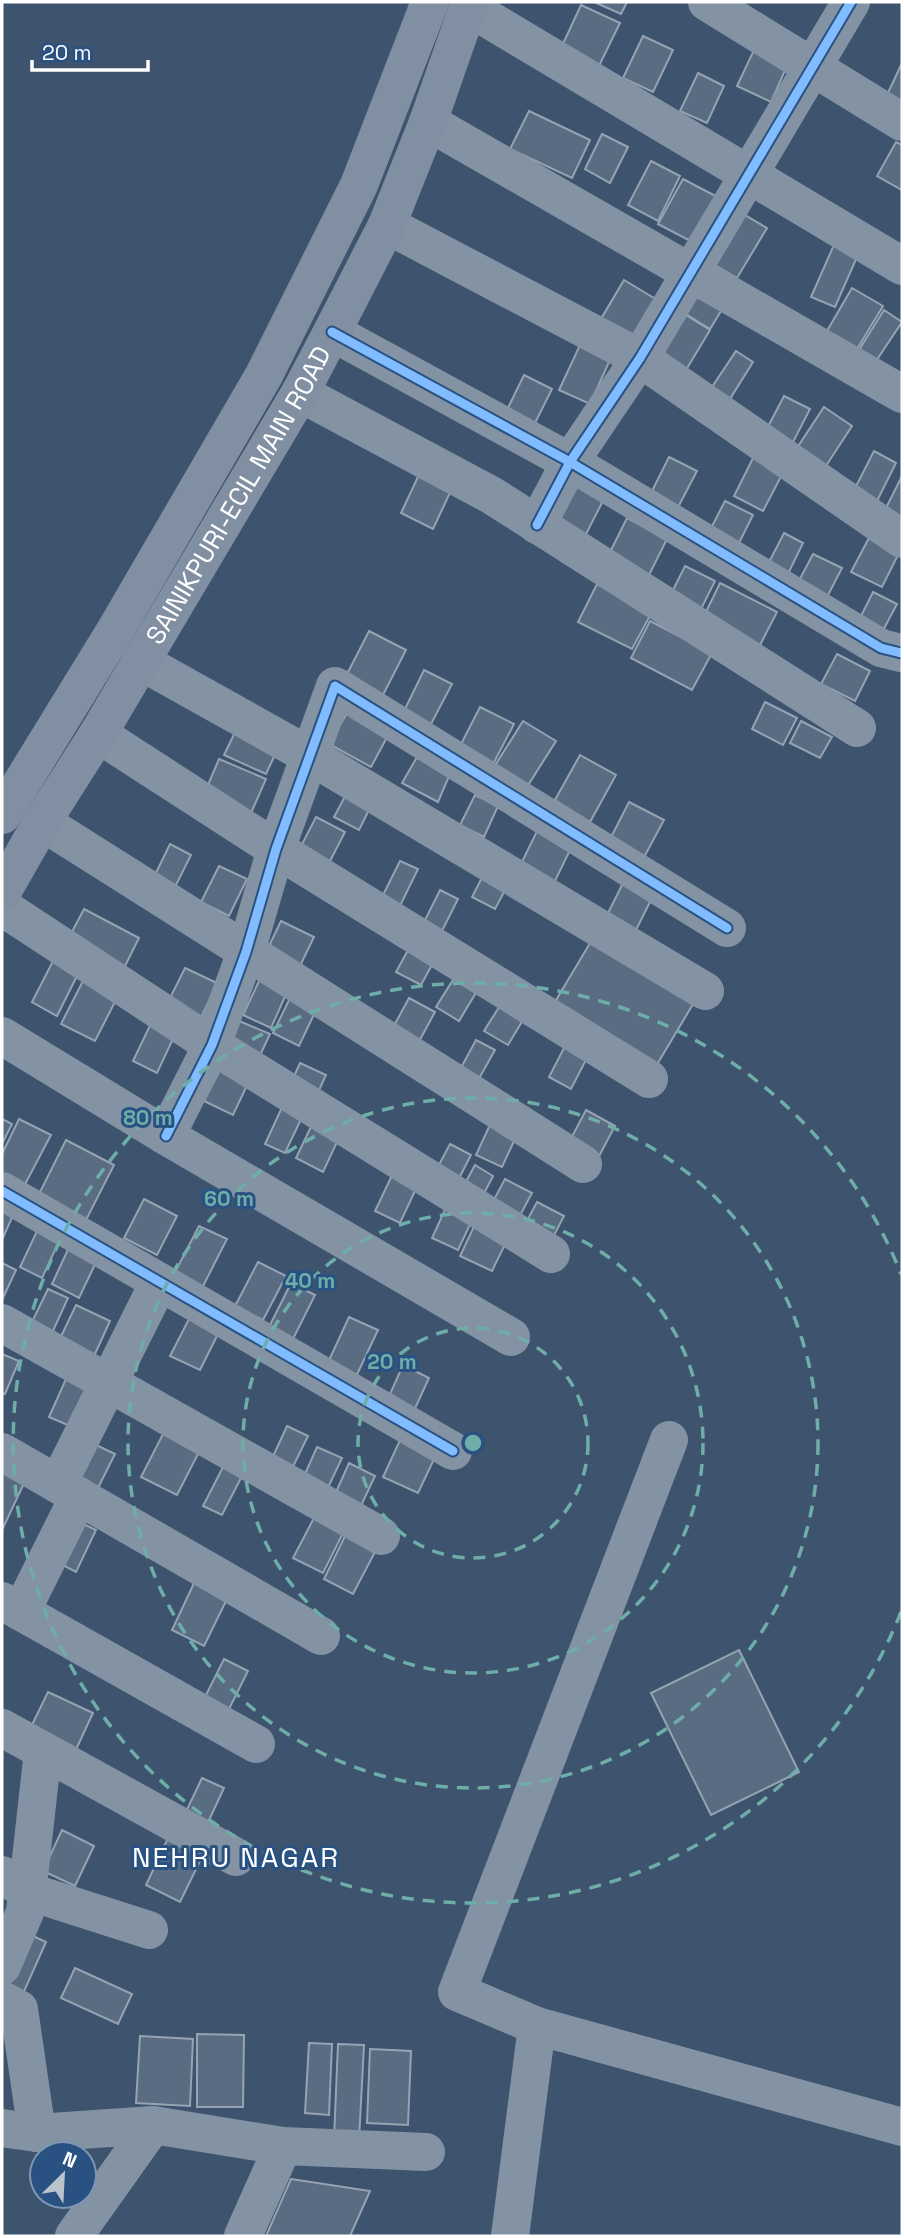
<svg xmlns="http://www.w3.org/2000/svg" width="904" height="2238" viewBox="0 0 904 2238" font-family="'Space Grotesk',sans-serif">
<rect width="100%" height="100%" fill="#3d536e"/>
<g fill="#5a6c81" stroke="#96a3b3" stroke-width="2">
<path d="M594,2h33l-6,12z"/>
<path d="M581,5l39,18 -21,43 -38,-18z"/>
<path d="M643,36l30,14 -20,42 -30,-14z"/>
<path d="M754,50l33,16 -16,36 -34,-16z"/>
<path d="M902,63v42l-16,-8z"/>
<path d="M698,73l26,13 -17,37 -27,-12z"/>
<path d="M529,111l61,29 -18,38 -62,-29z"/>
<path d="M602,134l26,13 -18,36 -25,-14z"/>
<path d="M896,142l6,3v45l-25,-14z"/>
<path d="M651,161l29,15 -22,45 -30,-16z"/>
<path d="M683,179l40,21 -25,45 -40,-21z"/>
<path d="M733,208l34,20 -30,50 -34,-20z"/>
<path d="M837,238l24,10 -26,59 -24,-10z"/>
<path d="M697,279l32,19 -19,31 -32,-20z"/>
<path d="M624,280l35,21 -25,44 -36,-21z"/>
<path d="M852,288l31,18 -26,43 -30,-18z"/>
<path d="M676,309l34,21 -27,45 -35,-21z"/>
<path d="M884,310l18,12 -26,39 -17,-11z"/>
<path d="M580,345l30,15 -20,44 -31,-14z"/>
<path d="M736,351l17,11 -25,40 -18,-12z"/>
<path d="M524,375l28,14 -19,38 -28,-13z"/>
<path d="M784,396l26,13 -22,43 -26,-14z"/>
<path d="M824,407l28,19 -28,43 -29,-18z"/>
<path d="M874,451l22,12 -21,42 -23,-11z"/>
<path d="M756,452l30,15 -23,44 -29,-15z"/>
<path d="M669,457l28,14 -22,42 -27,-14z"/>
<path d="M423,466l32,16 -22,47 -32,-16z"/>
<path d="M576,476l31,17 -22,43 -32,-16z"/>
<path d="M902,476v50l-20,-10z"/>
<path d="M725,501l28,14 -16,32 -28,-15z"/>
<path d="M627,518l40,21 -20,40 -40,-21z"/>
<path d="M872,532l30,15 -20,40 -31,-15z"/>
<path d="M784,533l19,10 -17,35 -20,-10z"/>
<path d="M813,554l29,14 -20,39 -29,-15z"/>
<path d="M685,566l30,15 -16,32 -30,-15z"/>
<path d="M720,583l57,29 -18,35 -56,-29z"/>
<path d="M597,584l55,28 -20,37 -54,-27z"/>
<path d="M873,592l24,12 -19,36 -23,-12z"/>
<path d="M650,621l62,32 -20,37 -61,-32z"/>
<path d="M369,631l37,19 -23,45 -37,-19z"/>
<path d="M837,654l33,17 -15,30 -34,-17z"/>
<path d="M424,670l28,14 -21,40 -27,-13z"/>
<path d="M765,702l32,16 -14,27 -31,-16z"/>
<path d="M351,706l41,22 -21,39 -42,-23z"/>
<path d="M480,707l34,17 -23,44 -33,-18z"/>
<path d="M523,721l33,20 -29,46 -33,-20z"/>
<path d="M801,721l31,16 -12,21 -30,-15z"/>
<path d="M238,726l41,20 -13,28 -42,-19z"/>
<path d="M424,745l31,17 -17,40 -36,-19z"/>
<path d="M580,755l36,20 -26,47 -35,-22z"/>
<path d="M219,759l47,20 -15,34 -46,-21z"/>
<path d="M351,785l24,13 -16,32 -25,-13z"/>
<path d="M475,795l23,11 -14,31 -24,-12z"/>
<path d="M629,802l35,18 -22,41 -34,-18z"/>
<path d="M316,817l29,15 -19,37 -29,-15z"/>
<path d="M539,827l34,17 -20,41 -34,-17z"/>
<path d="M170,844l21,11 -19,38 -21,-10z"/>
<path d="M400,861l18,8 -21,43 -18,-9z"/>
<path d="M219,866l28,13 -18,37 -28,-14z"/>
<path d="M488,866l23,13 -16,30 -23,-12z"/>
<path d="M626,877l29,15 -22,44 -29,-15z"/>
<path d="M440,890l18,9 -19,38 -18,-9z"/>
<path d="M84,909l55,29 -18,36 -56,-29z"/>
<path d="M281,921l33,16 -14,29 -33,-16z"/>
<path d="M596,933l103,61 -47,79 -103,-61z"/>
<path d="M414,939l25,13 -18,33 -25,-13z"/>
<path d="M54,959l25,13 -22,44 -25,-14z"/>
<path d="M185,968l32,15 -16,35 -33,-16z"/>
<path d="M458,972l22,14 -21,35 -23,-14z"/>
<path d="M85,977l34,17 -24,47 -34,-17z"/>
<path d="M260,979l27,13 -16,36 -28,-13z"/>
<path d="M291,996l26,12 -18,38 -26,-13z"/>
<path d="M506,996l23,14 -21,35 -24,-14z"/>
<path d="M409,998l26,14 -19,35 -26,-14z"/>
<path d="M155,1015l24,11 -22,47 -24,-12z"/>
<path d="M239,1021l31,13 -14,30 -30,-14z"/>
<path d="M476,1040l19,10 -19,34 -19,-9z"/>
<path d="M566,1044l22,12 -17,33 -22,-12z"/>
<path d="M300,1063l26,12 -11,24 -26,-12z"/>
<path d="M222,1066l28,13 -17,36 -29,-14z"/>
<path d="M284,1103l20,10 -19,40 -20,-9z"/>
<path d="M586,1110l29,16 -19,36 -29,-16z"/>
<path d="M316,1116l27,13 -20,43 -27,-14z"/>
<path d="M494,1116l26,12 -18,39 -26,-12z"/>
<path d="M2,1119l10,5 -10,20z"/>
<path d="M19,1119l32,16 -29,55 -20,-10v-26z"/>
<path d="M66,1140l48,25 -29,57 -48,-24z"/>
<path d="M450,1144l21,11 -16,31 -21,-12z"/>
<path d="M475,1165l18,11 -13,25 -19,-10z"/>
<path d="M396,1167l25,11 -21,45 -25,-12z"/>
<path d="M505,1179l27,14 -16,30 -27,-14z"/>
<path d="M2,1197l16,7 -16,36z"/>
<path d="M144,1199l33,17 -20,39 -33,-17z"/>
<path d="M449,1201l26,13 -17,36 -26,-12z"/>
<path d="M537,1202l27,14 -14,27 -27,-15z"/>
<path d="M479,1216l32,16 -19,39 -32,-15z"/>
<path d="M199,1226l28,13 -27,53 -28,-14z"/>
<path d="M39,1227l22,10 -19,41 -22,-11z"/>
<path d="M71,1243l28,13 -20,42 -27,-14z"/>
<path d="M258,1262l28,14 -23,44 -28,-14z"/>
<path d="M2,1263l14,7 -14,30z"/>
<path d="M291,1283l24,12 -23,46 -24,-12z"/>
<path d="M48,1289l20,9 -20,44 -21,-10z"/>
<path d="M76,1305l34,16 -20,44 -35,-16z"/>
<path d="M192,1313l29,15 -21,42 -30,-14z"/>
<path d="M349,1317l29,13 -25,53 -29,-12z"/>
<path d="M2,1354l17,7 -14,33 -3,-1z"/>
<path d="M403,1365l26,13 -17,37 -26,-12z"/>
<path d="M66,1379l23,9 -17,39 -23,-10z"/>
<path d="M287,1426l21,10 -20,41 -20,-10z"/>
<path d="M163,1434l36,18 -22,43 -36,-18z"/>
<path d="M401,1438l35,17 -18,38 -35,-16z"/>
<path d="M94,1444l21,10 -22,44 -21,-11z"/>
<path d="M317,1447l25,11 -18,38 -24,-11z"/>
<path d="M349,1463l26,13 -17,36 -26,-11z"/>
<path d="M224,1465l19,9 -21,41 -19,-9z"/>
<path d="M2,1468l24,11 -23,49h-1z"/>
<path d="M315,1516l29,15 -21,42 -30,-15z"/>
<path d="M75,1520l21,10 -20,42 -21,-11z"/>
<path d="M346,1534l30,16 -23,44 -29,-15z"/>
<path d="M194,1583l33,16 -23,47 -32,-16z"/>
<path d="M739,1650l60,122 -88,43 -60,-122z"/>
<path d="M224,1659l24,12 -21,42 -24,-12z"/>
<path d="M48,1692l45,21 -20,43 -46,-21z"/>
<path d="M202,1778l22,10 -20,43 -22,-11z"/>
<path d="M62,1830l32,16 -19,40 -32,-15z"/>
<path d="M168,1838l35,17 -23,47 -34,-17z"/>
<path d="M20,1930l26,12 -24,54 -20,-9z"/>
<path d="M75,1968l57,26 -14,30 -57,-26z"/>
<path d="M197,2034l47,1 -1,72h-46z"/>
<path d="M140,2036l53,3 -3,67 -54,-3z"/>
<path d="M309,2043l23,1 -3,71 -24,-2z"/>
<path d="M338,2044l26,1 -5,95 -25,-1z"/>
<path d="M370,2049l41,2 -3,74 -41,-2z"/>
<path d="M291,2179l79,12 -20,45h-84z"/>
</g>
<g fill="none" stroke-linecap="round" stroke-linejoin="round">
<g stroke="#8393a4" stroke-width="38">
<path d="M707,2l195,120"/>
<path d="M468,7l434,259"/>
<path d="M428,122l474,272"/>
<path d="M387,225l253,133 262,181"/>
<path d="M332,332l238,130 311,186 20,5"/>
<path d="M300,393l191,102 366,233"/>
<path d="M537,525l33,-63 70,-104 211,-356"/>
<path d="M140,661l170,95 395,235"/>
<path d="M98,734l178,115 373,230"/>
<path d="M42,822l541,342"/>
<path d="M2,907l210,138 339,209"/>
<path d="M2,1036l164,100 345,201"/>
<path d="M166,1136l46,-91 34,-93 30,-103 59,-163 392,242"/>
<path d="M2,1191l451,260"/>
<path d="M2,1323l379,213"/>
<path d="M669,1440l-212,552 80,34 365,101"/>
<path d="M2,1452l319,184"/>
<path d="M58,1484l101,-202"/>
<path d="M2,1601l254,143"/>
<path d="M21,1612l58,-116"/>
<path d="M2,1728l234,129"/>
<path d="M2,1875l25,16 122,39"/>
<path d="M2,1966l23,-54 18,-161"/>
<path d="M2,2000l17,9 18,124"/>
<path d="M2,2128l35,5 116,-8 130,21 143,6"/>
<path d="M74,2236l79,-111"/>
<path d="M243,2236l40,-90"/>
<path d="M510,2236l27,-210"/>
</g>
<g stroke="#818fa2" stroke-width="38">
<path d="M2,815l113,-184 149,-256 95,-190 71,-183"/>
<path id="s1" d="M2,892l40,-70 56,-88 202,-341 32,-61 55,-107 41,-103 42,-120"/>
</g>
<g stroke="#295282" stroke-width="13">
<g id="cycleway">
<path d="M332,332l238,130 311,186 20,5"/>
<path d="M537,525l33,-63 70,-104 211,-356"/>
<path d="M166,1136l46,-91 34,-93 30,-103 59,-163 392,242"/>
<path d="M2,1191l451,260"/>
</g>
</g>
<use href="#cycleway" stroke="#80bcff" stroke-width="9"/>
</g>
<g fill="none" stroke="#6fada8" stroke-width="3.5" stroke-dasharray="12 9">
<circle cx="473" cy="1443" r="115"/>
<circle cx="473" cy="1443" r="230"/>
<circle cx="473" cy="1443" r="345"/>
<path d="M901 1612A460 460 0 1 1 901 1274"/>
</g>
<g text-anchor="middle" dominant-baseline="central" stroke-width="6" stroke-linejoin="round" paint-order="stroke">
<g font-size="26" fill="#fff" stroke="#295282">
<text stroke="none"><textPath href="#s1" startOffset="462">SAINIKPURI-ECIL MAIN ROAD</textPath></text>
</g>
<g font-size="28" letter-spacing="2" fill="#fff" stroke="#295282">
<text x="236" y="1857">NEHRU NAGAR</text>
</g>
</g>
<circle cx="473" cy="1443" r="10" fill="#6fada8" stroke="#295282" stroke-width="3.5"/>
<g font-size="21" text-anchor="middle" font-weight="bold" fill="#6fada8" stroke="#295282" stroke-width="6" stroke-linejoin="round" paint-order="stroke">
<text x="148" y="1125">80 m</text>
<text x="229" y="1206">60 m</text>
<text x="310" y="1288">40 m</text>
<text x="392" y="1369">20 m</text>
</g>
<rect width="904" height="2238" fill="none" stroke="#ffffff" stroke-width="7"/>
<g transform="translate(63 2175) rotate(24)"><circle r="33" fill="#295282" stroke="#7f97b4" stroke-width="2"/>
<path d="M0-5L12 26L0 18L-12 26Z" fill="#bbc3cc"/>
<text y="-10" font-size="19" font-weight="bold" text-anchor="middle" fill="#ffffff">N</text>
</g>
<path d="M32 60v10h116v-10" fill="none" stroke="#ffffff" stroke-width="3.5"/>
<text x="42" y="60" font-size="21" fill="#ffffff" stroke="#295282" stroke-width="5" paint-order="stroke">20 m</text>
</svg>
